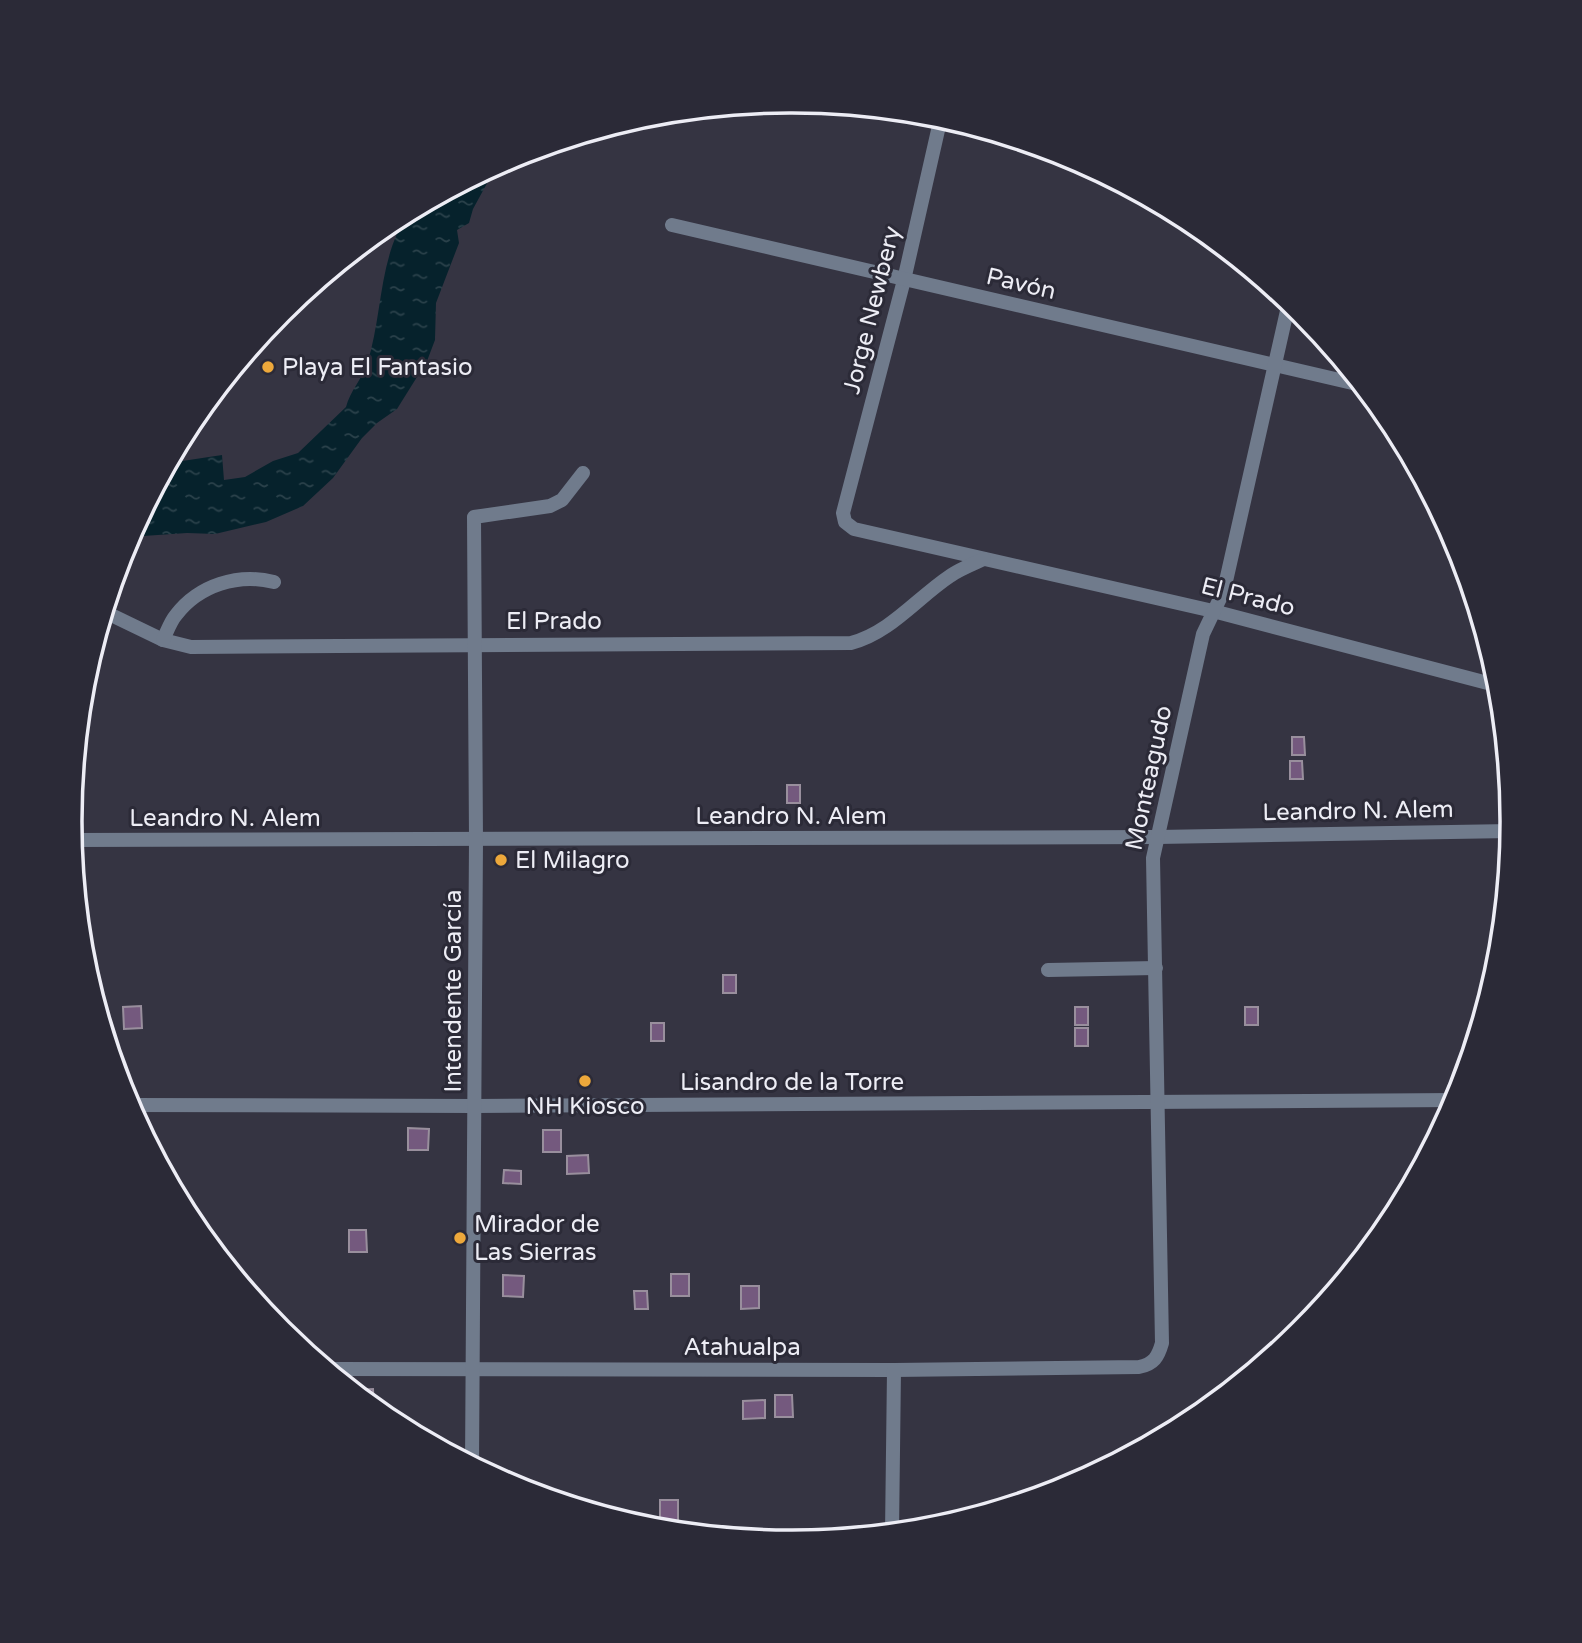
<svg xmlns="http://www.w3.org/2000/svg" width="1582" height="1643" viewBox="0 0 1582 1643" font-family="'Varela Round',sans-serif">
<defs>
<pattern id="water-ripples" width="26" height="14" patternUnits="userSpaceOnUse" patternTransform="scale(1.75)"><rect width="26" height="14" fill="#06222c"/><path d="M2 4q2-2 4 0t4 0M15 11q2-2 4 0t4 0" fill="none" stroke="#2b424b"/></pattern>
</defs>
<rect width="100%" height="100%" fill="#353442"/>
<path fill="url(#water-ripples)" d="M497,165l-24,44 -4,14 -12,7 2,13 -23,60 -1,37 -8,21 -30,48 -20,14 -15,15 -29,40 -30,28 -37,16 -51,12 -28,-1 -58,4 40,-74 53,-8 2,25 21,-3 28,-16 25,-8 48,-46c4,-16 16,-28 21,-43 16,-49 11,-106 41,-150 5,-8 75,-41 89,-49z"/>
<g fill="#74597e" stroke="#998f9d" stroke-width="2">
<path d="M1292,737h12l1,18h-13z"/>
<path d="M1290,761h12l1,18h-13z"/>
<rect x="787" y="785" width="13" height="18"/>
<rect x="723" y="975" width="13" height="18"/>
<path d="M141,1006l1,22 -18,1 -1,-22z"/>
<rect x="1075" y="1007" width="13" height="18"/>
<rect x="1245" y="1007" width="13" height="18"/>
<rect x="651" y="1023" width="13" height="18"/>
<rect x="1075" y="1028" width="13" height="18"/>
<path d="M408,1128l21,1 -1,21h-20z"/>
<rect x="543" y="1130" width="18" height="22"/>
<path d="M588,1155l1,18 -22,1v-18z"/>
<path d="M504,1170l17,1v13l-18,-1z"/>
<path d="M349,1230h17l1,22h-18z"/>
<rect x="671" y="1274" width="18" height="22"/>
<path d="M503,1275l21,1 -1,21 -20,-1z"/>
<path d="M741,1286h18v22l-18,1z"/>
<path d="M634,1291h13l1,18h-13z"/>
<path d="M373,1389l1,19 -18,-16 -1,-2z"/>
<path d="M775,1395h17l1,22h-18z"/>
<path d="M765,1400v18l-22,1v-18z"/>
<path d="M660,1500h18v22l-18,1z"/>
</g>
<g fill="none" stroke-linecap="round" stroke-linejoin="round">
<g stroke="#707b8c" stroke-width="14">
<path d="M941,117l-37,163 -61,233 2,9 9,7 359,82 286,75"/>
<path d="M672,225l689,160"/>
<path d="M105,612l58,28 28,7 660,-4c39,-10 66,-45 99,-67 10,-7 23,-12 34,-17"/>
<path d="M163,640c4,-8 7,-18 13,-25 23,-30 62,-42 98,-33"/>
<path d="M72,840l1086,-3 353,-6"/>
<path d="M1048,970l108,-2"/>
<path d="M129,1105l346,1 981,-6"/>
<path d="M327,1369l567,1 245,-3c15,-3 19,-10 23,-24l-9,-485 50,-224 21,-44 65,-288"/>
<path d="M472,1465l4,-625 -2,-323 76,-11 12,-6 21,-27"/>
<path d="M892,1533l2,-163"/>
</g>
</g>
<g fill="#eda83b" stroke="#2b2a37" stroke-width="2.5">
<circle cx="268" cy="367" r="7"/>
<circle cx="501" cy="860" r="7"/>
<circle cx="585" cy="1081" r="7"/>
<circle cx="460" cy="1238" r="7"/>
</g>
<g text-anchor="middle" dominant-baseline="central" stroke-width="6" stroke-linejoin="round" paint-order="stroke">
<g font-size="24" fill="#ededf5" stroke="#2b2a37">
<text transform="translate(1021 284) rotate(13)">Pavón</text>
<text transform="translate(872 310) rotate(-76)">Jorge Newbery</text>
<text transform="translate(1248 597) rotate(14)">El Prado</text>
<text x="554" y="621">El Prado</text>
<text transform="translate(1149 778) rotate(-78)">Monteagudo</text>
<text transform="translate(1358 811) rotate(-1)">Leandro N. Alem</text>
<text x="791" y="816">Leandro N. Alem</text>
<text x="225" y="818">Leandro N. Alem</text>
<text transform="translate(453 991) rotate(-90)">Intendente García</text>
<text x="792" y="1082">Lisandro de la Torre</text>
<text x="742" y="1347">Atahualpa</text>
</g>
<g font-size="24" fill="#ededf5" stroke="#2b2a37" text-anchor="start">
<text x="282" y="367">Playa El Fantasio</text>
<text x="515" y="860">El Milagro</text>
<text x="585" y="1106" text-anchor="middle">NH Kiosco</text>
<text x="474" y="1224">Mirador de<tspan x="474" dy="28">Las Sierras</tspan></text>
</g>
</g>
<path d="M0 0H1582V1643H0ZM790 113H792A708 708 0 0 1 1500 821V822A708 708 0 0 1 792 1530H790A708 708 0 0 1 82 822V821A708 708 0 0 1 790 113Z" fill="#2b2a37" fill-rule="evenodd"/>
<path fill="none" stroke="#ededf5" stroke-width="3.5" d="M790 113H792A708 708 0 0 1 1500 821V822A708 708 0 0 1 792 1530H790A708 708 0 0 1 82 822V821A708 708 0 0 1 790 113Z"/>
</svg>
